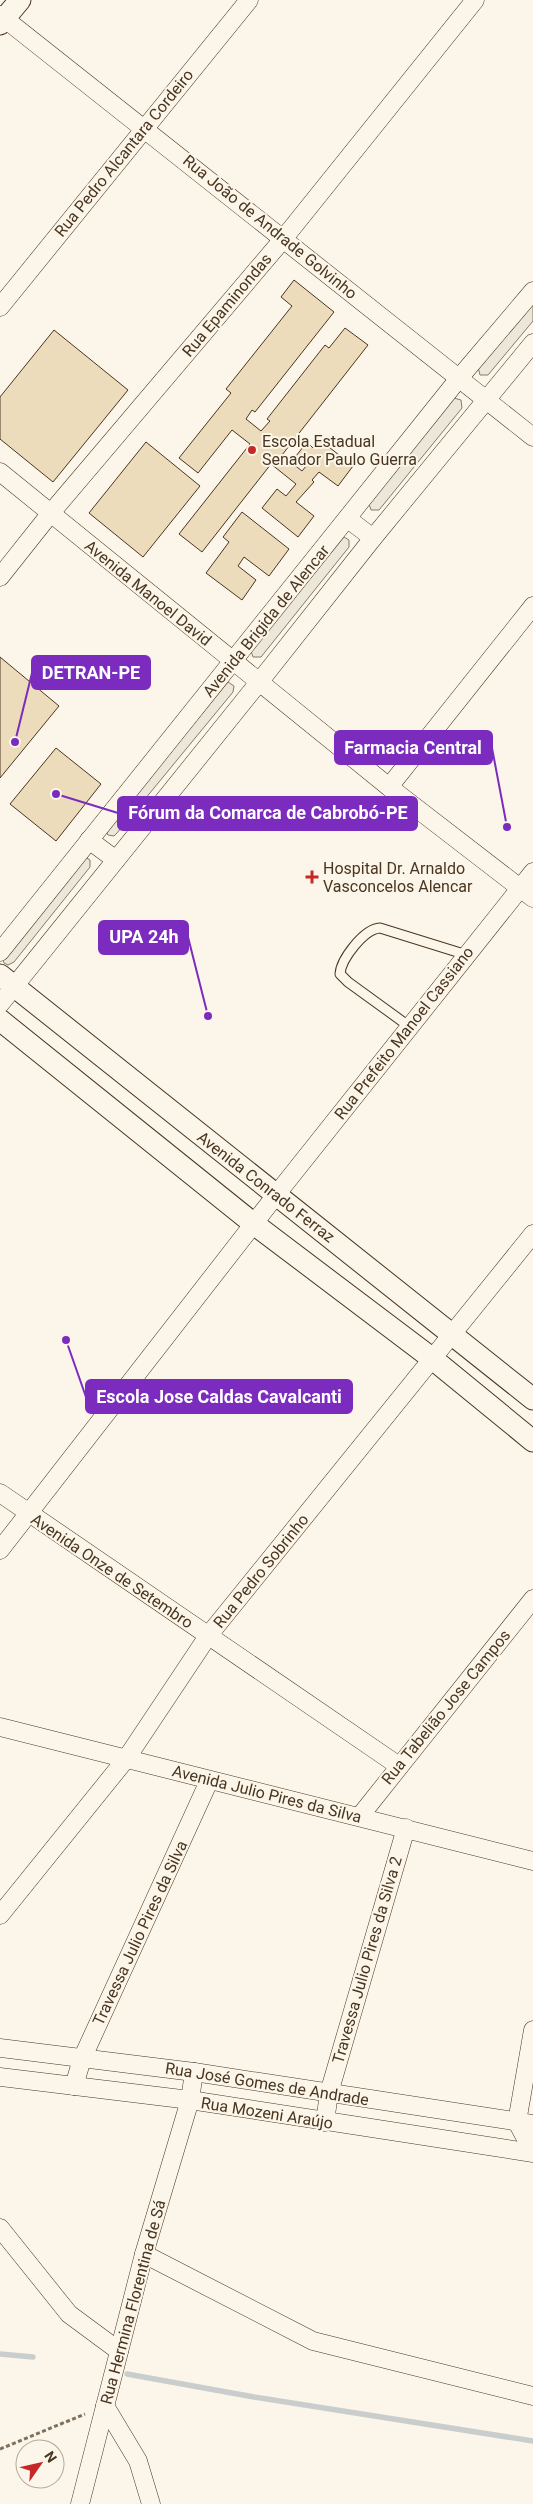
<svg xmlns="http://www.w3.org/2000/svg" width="533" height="2504" viewBox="0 0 533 2504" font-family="Roboto,sans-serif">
<rect width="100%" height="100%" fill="#fbf6e9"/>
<g fill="#ede7d9" stroke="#887966">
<path d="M533,301v20l-45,54h-8l-2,-8z"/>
<path d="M454,398l7,2 1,8 -83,102h-8l-2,-6z"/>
<path d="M344,537l5,3v7l-88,110h-8l-2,-6z"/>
<path d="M228,682l6,4 -1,6 -116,141 -3,3 -6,-1 -2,-4z"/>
<path d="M85,857l5,3v7l-76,95 -6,3 -4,-2 -2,-5z"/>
</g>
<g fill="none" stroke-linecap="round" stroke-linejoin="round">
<g stroke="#c9cecd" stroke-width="5.5">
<path d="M0,2354l33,3"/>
<path d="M127,2374l127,23 279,44"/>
</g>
</g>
<g fill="#ecdcbc" stroke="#4a3520">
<path d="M294,280l40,32 -79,100 -3,-2 -6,9 15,12 9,-10 -3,-2 58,-74 4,3 16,-20 23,17 -86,110 20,16 5,-6 -11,-9 11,-14 6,6 7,-8 33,26 -15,20 -19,-14 -7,8 2,2 -18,20 18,14 -16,21 -36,-29 15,-19 9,7 10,-12 -25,-20 -69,88 -23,-18 71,-90 -18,-14 -34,43 -19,-15 52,-65 -5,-4 66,-83 -11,-9z"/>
<path d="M54,330l74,60 -75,92 -53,-43v-42z"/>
<path d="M146,442l54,44 -57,71 -54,-44z"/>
<path d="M242,512l47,37 -20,27 -25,-19 -6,9 18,14 -14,20 -36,-27 23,-31 -6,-5z"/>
<path d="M0,657l59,49 -59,72z"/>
<path d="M56,748l45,36 -45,57 -46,-37z"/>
</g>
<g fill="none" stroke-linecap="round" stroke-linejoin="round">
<g stroke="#4a3520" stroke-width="11">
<path id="service" d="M410,1027l-62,-45 -8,-8c1,-15 24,-45 40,-46l87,27"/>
</g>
<g stroke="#4a3520" stroke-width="19">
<g id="minor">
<path d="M0,15l533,422"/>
<path d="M0,307l249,-307"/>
<path d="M0,472l389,315 144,111"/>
<path d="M348,519l25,19"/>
<path d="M0,577l50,-63 234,-276 191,-238"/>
<path d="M389,787l144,-181"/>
<path d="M89,840l27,20"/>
<path d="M0,952l460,-575 73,-86"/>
<path d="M0,1004l260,-323 113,-143 160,-195"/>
<path d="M0,1493l399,273"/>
<path d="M0,1550l276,-355 257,-323"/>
<path d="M0,1727l533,134"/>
<path d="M360,1816l173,-217"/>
<path d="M0,1915l126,-156 82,-123 325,-402"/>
<path d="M533,2030l-16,92 16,30"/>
<path d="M0,2048l194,24 339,52"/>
<path d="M0,2077l190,23 343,53"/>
<path d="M74,2086l8,-27 127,-278"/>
<path d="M325,2122l4,-29 77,-265"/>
<path d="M0,2228l69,86 50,37"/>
<path d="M144,2254l169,87 220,55"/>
<path d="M105,2406l33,55 13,43"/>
<path d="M80,2504l64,-250 46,-154 4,-28"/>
</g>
</g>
<g stroke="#4a3520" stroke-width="23">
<g id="tertiary">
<path d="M0,24l20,-24"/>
<path d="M0,975l533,424"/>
<path d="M0,1020l254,204 180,136 99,81"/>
</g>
</g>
<path stroke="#7f6f5c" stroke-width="3" stroke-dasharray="4 2.5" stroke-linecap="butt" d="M0,2449l85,-35"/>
<use href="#service" stroke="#fbf6e9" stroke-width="9"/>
<use href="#minor" stroke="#fbf6e9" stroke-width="18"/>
<use href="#tertiary" stroke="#fbf6e9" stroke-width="21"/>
</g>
<g fill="#c62828" stroke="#fbf6e9" stroke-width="2">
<circle cx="252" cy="450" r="5"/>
<path d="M309.5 869.5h5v5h5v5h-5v5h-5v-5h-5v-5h5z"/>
</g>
<g text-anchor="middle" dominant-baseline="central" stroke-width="4" stroke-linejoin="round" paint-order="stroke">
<g font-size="16" fill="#4a3520" stroke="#fbf6e9">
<text transform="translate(124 153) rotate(-51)">Rua Pedro Alcantara Cordeiro</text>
<text transform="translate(270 227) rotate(39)">Rua João de Andrade Golvinho</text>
<text transform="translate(227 305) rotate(-50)">Rua Epaminondas</text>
<text transform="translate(148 593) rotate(39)">Avenida Manoel David</text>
<text transform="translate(266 621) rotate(-51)">Avenida Brigida de Alencar</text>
<text transform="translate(404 1033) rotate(-52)">Rua Prefeito Manoel Cassiano</text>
<text transform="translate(266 1187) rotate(38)">Avenida Conrado Ferraz</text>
<text transform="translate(112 1571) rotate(34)">Avenida Onze de Setembro</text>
<text transform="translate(261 1571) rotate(-51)">Rua Pedro Sobrinho</text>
<text transform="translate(446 1707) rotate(-51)">Rua Tabelião Jose Campos</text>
<text transform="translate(267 1794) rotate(14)">Avenida Julio Pires da Silva</text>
<text transform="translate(140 1933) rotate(-65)">Travessa Julio Pires da Silva</text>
<text transform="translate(367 1960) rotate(-74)">Travessa Julio Pires da Silva 2</text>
<text transform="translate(267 2084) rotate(9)">Rua José Gomes de Andrade</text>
<text transform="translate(267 2113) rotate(9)">Rua Mozeni Araújo</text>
<text transform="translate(133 2302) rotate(-75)">Rua Hermina Florentina de Sá</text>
</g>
<g font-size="16" fill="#4a3520" stroke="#fbf6e9" text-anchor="start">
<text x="262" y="441">Escola Estadual<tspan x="262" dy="18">Senador Paulo Guerra</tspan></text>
<text x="323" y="868">Hospital Dr. Arnaldo<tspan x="323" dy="18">Vasconcelos Alencar</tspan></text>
</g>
</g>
<path fill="none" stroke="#7b2cbf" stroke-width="2" d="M15 742L32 673M507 827L492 748M56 794L118 813M208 1016L188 937M66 1340L86 1397"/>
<g fill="#7b2cbf" stroke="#fbf6e9" stroke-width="2">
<circle cx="15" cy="742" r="5"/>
<circle cx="507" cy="827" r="5"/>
<circle cx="56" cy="794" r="5"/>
<circle cx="208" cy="1016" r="5"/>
<circle cx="66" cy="1340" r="5"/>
</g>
<g fill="#7b2cbf" stroke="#7b2cbf" stroke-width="2">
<rect x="32" y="656" width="118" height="33" rx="5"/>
<rect x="335" y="731" width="157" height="33" rx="5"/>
<rect x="118" y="797" width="299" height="33" rx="5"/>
<rect x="99" y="921" width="89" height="33" rx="5"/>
<rect x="86" y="1380" width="266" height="33" rx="5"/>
</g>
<g font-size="18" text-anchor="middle" font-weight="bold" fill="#fff">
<text x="91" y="679">DETRAN-PE</text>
<text x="413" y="754">Farmacia Central</text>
<text x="268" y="819">Fórum da Comarca de Cabrobó-PE</text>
<text x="144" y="943">UPA 24h</text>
<text x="219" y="1403">Escola Jose Caldas Cavalcanti</text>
</g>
<g transform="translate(40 2464) rotate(56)"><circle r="24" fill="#fbf6e9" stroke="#b4a999"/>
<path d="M0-4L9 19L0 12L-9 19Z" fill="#c62828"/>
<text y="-8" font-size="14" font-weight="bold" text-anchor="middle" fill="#4a3520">N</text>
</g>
</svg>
